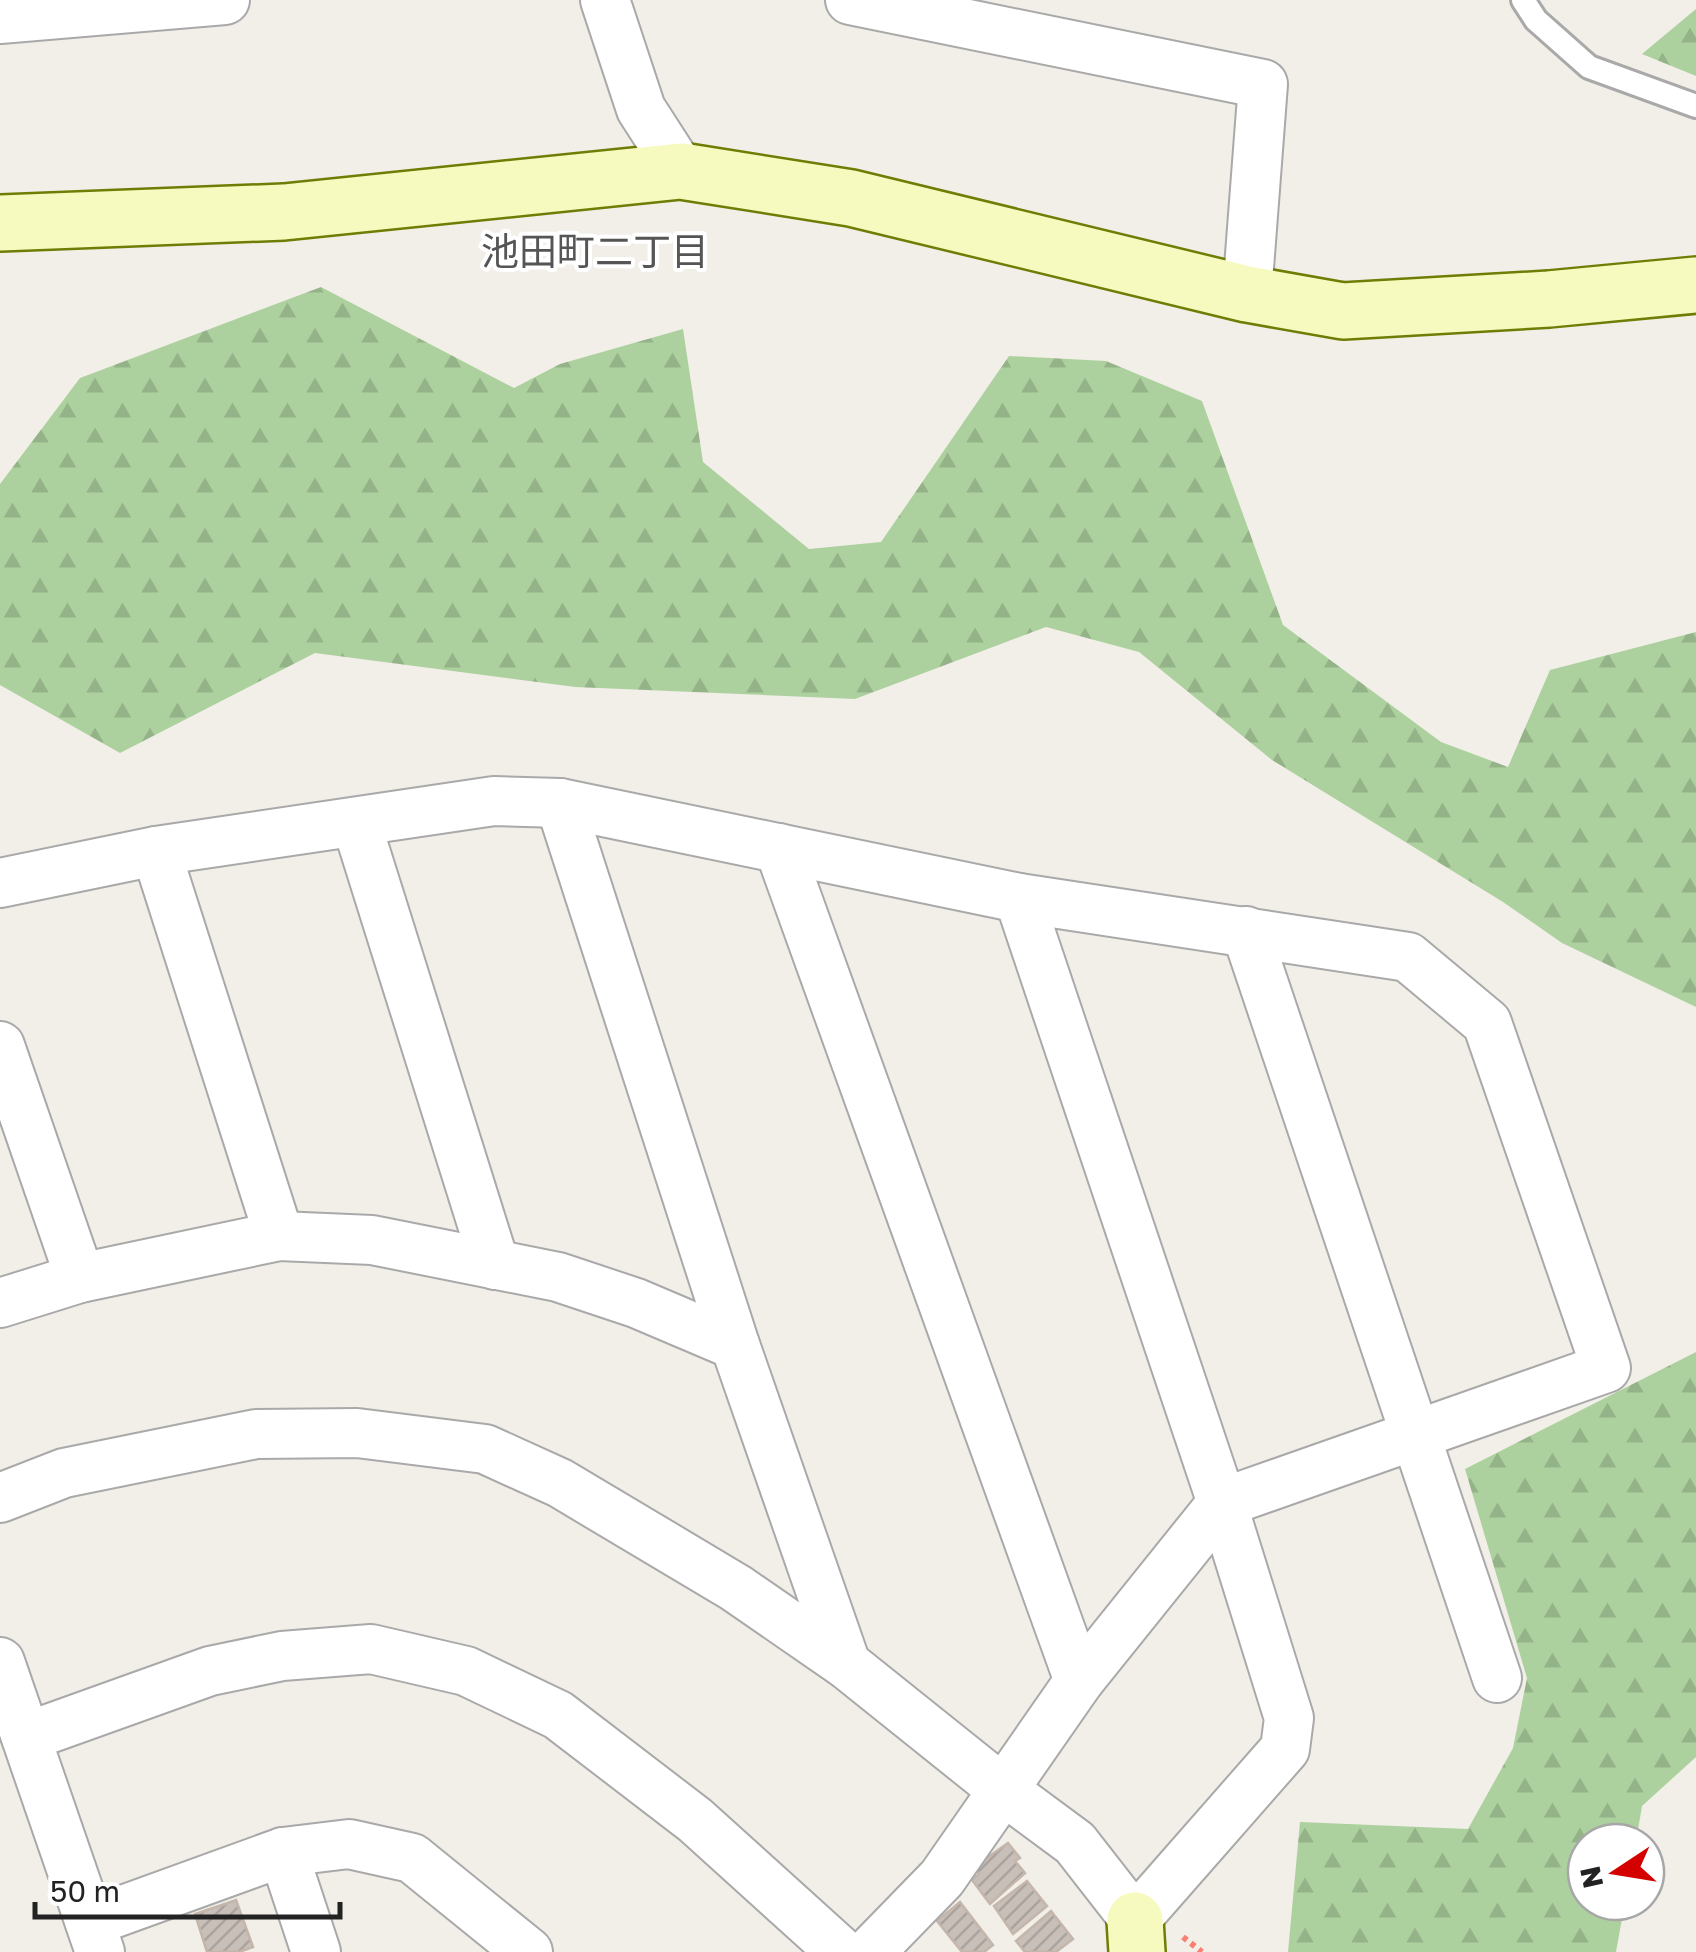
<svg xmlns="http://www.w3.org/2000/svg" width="1696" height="1952" viewBox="0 0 1696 1952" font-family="'Golos Text','Noto Sans JP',sans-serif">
<defs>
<pattern id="forest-firs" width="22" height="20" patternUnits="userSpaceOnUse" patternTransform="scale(2.5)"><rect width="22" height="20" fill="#add19e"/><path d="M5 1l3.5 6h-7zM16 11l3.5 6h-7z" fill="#95b388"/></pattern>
<pattern id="building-hatch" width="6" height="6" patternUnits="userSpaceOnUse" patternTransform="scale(2.5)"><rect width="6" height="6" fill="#c7bfb8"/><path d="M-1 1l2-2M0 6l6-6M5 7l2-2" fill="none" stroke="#aba49e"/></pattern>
</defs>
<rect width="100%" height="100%" fill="#f2efe9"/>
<g fill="url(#forest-firs)">
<path d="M1696,9v67l-54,-22z"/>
<path d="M321,287l193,101 46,-24 123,-35 20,133 106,87 72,-7 128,-186 97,5 96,40 81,224 158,117 67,25 42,-97 146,-38v375l-134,-64 -59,-41 -231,-142 -133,-108 -93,-25 -191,72 -280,-12 -260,-34 -195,100 -120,-68v-201l80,-106z"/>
<path d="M1696,1352v405l-54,49 -6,36h-50v60h39l-9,50h-328l12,-130 168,7 45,-81 14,-70 -62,-209z"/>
</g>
<g fill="url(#building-hatch)" stroke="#c4b6ab" stroke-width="2.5">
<path d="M1008,1843l12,15 -5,3 10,12 -35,31 -18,-24 7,-6 -5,-7z"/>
<path d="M1027,1881l20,25 -34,28 -19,-28z"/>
<path d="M236,1900l17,47 -14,5h-32l-12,-38z"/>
<path d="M960,1902l33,43 -9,7h-22l-25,-31z"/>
<path d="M1051,1911l22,28 -17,13h-31l-9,-11z"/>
</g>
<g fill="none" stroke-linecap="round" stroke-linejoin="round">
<g stroke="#a9a9a9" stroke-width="28">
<path id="lane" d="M1523,0l13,20 53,47 107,39"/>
</g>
<g stroke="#a9a9a9" stroke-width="52">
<g id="street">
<path d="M605,0l36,109 40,62"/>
<path d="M850,0l413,84 -16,210"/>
<path d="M0,19l225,-19"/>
<path d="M560,803l175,542 111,319"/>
<path d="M356,822l139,443"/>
<path d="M779,848l300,833"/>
<path d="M156,851l123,385"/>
<path d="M0,883l156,-32 338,-50 66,2 459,95 389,59 79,66 119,345 -384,135 -143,178 -137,197 -72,74"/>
<path d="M1246,931l251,747"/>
<path d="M0,1046l80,232"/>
<path d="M0,1303l80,-25 199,-42 93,4 186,37 78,26 99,42"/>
<path d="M0,1498l64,-25 192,-39 101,-1 128,16 75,34 176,105 110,76 156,125 73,54 60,77 150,-171 4,-31 -67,-215 -203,-605"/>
<path d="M0,1662l100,290"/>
<path d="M26,1737l184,-66 72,-15 89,-7 95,22 92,44 137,105 146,132"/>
<path d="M283,1852l33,100"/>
<path d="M90,1922l193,-70 66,-8 63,14 116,94"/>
</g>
</g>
<g stroke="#707d05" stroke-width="60">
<g id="secondary">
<path d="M0,223l284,-11 397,-41 170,27 396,96 96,17 206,-12 147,-14"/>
<path d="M1135,1920l2,32"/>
</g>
</g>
<path stroke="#fa8072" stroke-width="6" stroke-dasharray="5 5" stroke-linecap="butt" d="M1183,1937l19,15"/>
<use href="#lane" stroke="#fff" stroke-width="22"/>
<use href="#street" stroke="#fff" stroke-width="48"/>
<use href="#secondary" stroke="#f7fabf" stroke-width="55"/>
</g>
<g text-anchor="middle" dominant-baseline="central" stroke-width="8" stroke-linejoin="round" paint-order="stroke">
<g font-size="38" fill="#555" stroke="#fff">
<text x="595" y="250">池田町二丁目</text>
</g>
</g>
<g transform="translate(1616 1872) rotate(258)"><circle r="48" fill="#ffffff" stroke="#a7a7a7" stroke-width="2.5"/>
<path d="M0-8L18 38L0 25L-18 38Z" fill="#d40000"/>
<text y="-15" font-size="28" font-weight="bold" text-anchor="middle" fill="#222222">N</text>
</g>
<path d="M35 1902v15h305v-15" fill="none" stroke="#222222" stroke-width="5"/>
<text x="50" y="1902" font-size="30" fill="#222222" stroke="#ffffff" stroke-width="8" paint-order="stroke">50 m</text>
</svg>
